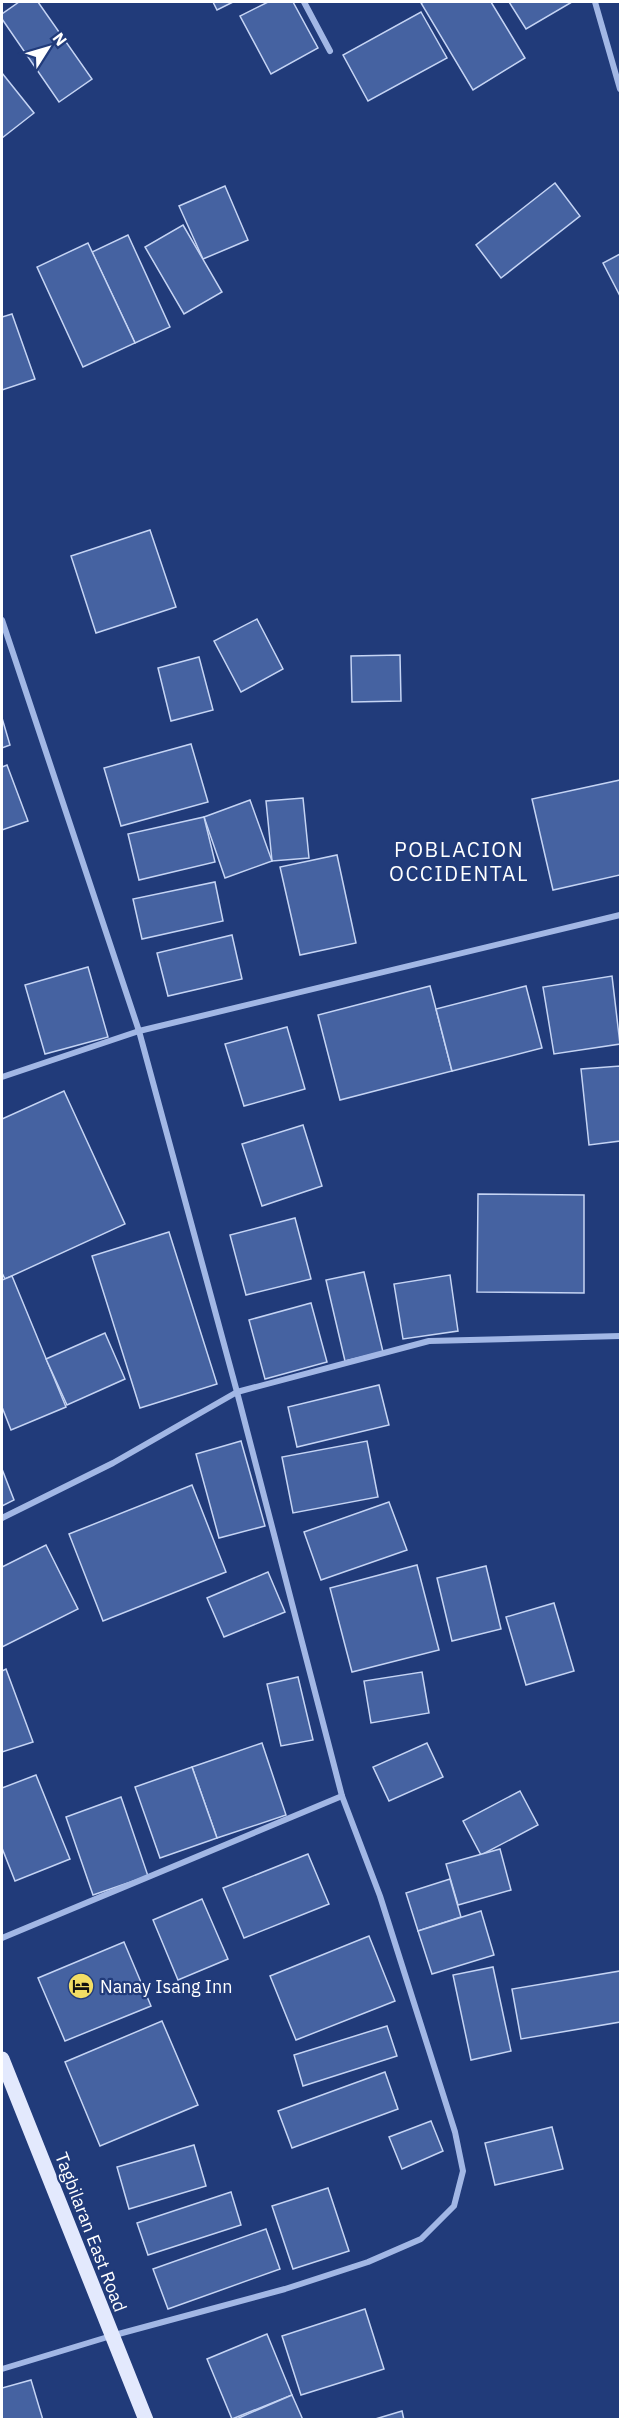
<svg xmlns="http://www.w3.org/2000/svg" width="622" height="2421" viewBox="0 0 622 2421" font-family="'IBM Plex Sans',sans-serif">
<rect width="100%" height="100%" fill="#213b7a"/>
<g fill="#4562a1" stroke="#c5d4f4" stroke-width="1.5">
<path d="M19,2h19l54,77 -33,23 -57,-83v-5z"/>
<path d="M213,2h20l-16,8z"/>
<path d="M268,2h25l25,46 -47,26 -31,-58z"/>
<path d="M424,2h67l34,56 -52,32 -52,-87z"/>
<path d="M509,2h63l-46,27z"/>
<path d="M421,12l26,46 -79,43 -25,-46z"/>
<path d="M2,73l32,40 -32,25z"/>
<path d="M555,183l25,33 -79,62 -25,-33z"/>
<path d="M225,186l23,54 -45,19 -24,-53z"/>
<path d="M183,225l39,67 -38,22 -39,-67z"/>
<path d="M128,235l42,92 -35,16 -43,-91z"/>
<path d="M88,243l47,100 -52,24 -46,-100z"/>
<path d="M620,254v42l-17,-33z"/>
<path d="M12,314l23,65 -33,11v-73z"/>
<path d="M150,530l26,77 -80,26 -25,-77z"/>
<path d="M257,619l26,50 -42,23 -27,-51z"/>
<path d="M400,655l1,46 -49,1 -1,-46z"/>
<path d="M199,657l14,53 -42,11 -13,-53z"/>
<path d="M2,718l8,27 -8,3z"/>
<path d="M191,744l17,58 -87,24 -17,-58z"/>
<path d="M7,765l21,56 -26,9v-63z"/>
<path d="M620,780v95l-67,15 -21,-91z"/>
<path d="M303,798l6,60 -37,3 -6,-60z"/>
<path d="M250,800l22,61 -47,17 -21,-61z"/>
<path d="M204,817l11,45 -76,18 -11,-46z"/>
<path d="M337,855l19,88 -56,12 -20,-88z"/>
<path d="M215,882l8,39 -81,18 -9,-40z"/>
<path d="M232,935l10,44 -74,17 -11,-43z"/>
<path d="M88,967l20,70 -63,17 -20,-69z"/>
<path d="M612,976l8,68 -66,10 -11,-67z"/>
<path d="M430,986l22,85 -112,29 -22,-85z"/>
<path d="M526,986l16,62 -90,23 -16,-62z"/>
<path d="M287,1027l18,62 -61,17 -19,-62z"/>
<path d="M620,1066v75l-31,4 -8,-76z"/>
<path d="M64,1091l61,133 -120,55 -3,-6v-154z"/>
<path d="M303,1125l19,61 -60,20 -20,-62z"/>
<path d="M478,1194l106,1v98l-107,-1z"/>
<path d="M295,1218l16,61 -65,16 -16,-60z"/>
<path d="M169,1232l48,152 -77,24 -48,-152z"/>
<path d="M364,1272l19,80 -38,9 -19,-81z"/>
<path d="M450,1275l8,56 -55,8 -9,-55z"/>
<path d="M12,1276l54,131 -55,23 -9,-23v-127z"/>
<path d="M311,1303l16,59 -62,17 -16,-59z"/>
<path d="M105,1333l20,46 -58,26 -21,-46z"/>
<path d="M379,1385l10,40 -92,22 -9,-40z"/>
<path d="M241,1441l24,85 -46,12 -23,-84z"/>
<path d="M367,1441l11,56 -85,16 -11,-56z"/>
<path d="M2,1469l12,31 -12,6z"/>
<path d="M192,1485l34,87 -123,49 -34,-87z"/>
<path d="M389,1502l18,48 -86,30 -17,-48z"/>
<path d="M46,1545l32,64 -76,38v-80z"/>
<path d="M417,1565l22,85 -87,22 -22,-84z"/>
<path d="M486,1566l15,63 -49,12 -15,-63z"/>
<path d="M268,1572l17,40 -61,25 -17,-39z"/>
<path d="M554,1603l20,68 -48,14 -20,-68z"/>
<path d="M6,1669l27,73 -31,10v-81z"/>
<path d="M422,1672l7,41 -58,10 -7,-42z"/>
<path d="M298,1677l15,63 -32,6 -14,-62z"/>
<path d="M262,1743l24,72 -69,23 -25,-71z"/>
<path d="M427,1743l16,34 -54,24 -16,-34z"/>
<path d="M192,1767l25,71 -57,20 -25,-71z"/>
<path d="M36,1775l34,84 -55,22 -13,-33v-60z"/>
<path d="M520,1791l18,34 -57,30 -18,-34z"/>
<path d="M121,1797l27,79 -55,19 -27,-78z"/>
<path d="M500,1849l11,41 -53,15 -12,-41z"/>
<path d="M308,1854l21,50 -85,34 -21,-50z"/>
<path d="M450,1879l11,38 -43,14 -12,-38z"/>
<path d="M202,1899l26,60 -50,21 -25,-60z"/>
<path d="M481,1911l13,44 -62,19 -14,-43z"/>
<path d="M369,1936l26,65 -99,39 -26,-64z"/>
<path d="M124,1942l27,64 -86,35 -27,-63z"/>
<path d="M493,1967l18,84 -40,9 -18,-85z"/>
<path d="M620,1971v51l-99,17 -9,-50z"/>
<path d="M162,2021l36,84 -98,41 -35,-84z"/>
<path d="M387,2026l10,30 -94,30 -9,-31z"/>
<path d="M385,2072l13,37 -106,39 -14,-37z"/>
<path d="M431,2121l12,30 -41,18 -13,-32z"/>
<path d="M552,2127l11,42 -68,16 -10,-42z"/>
<path d="M194,2145l12,41 -77,23 -12,-42z"/>
<path d="M328,2188l21,63 -56,18 -21,-63z"/>
<path d="M231,2192l10,33 -93,30 -11,-32z"/>
<path d="M266,2229l14,40 -112,40 -15,-40z"/>
<path d="M365,2309l19,60 -83,26 -19,-59z"/>
<path d="M267,2334l25,61 -60,24 -25,-60z"/>
<path d="M31,2380l12,40h-41v-32z"/>
<path d="M292,2395l11,25h-69z"/>
<path d="M402,2411l2,9h-32z"/>
</g>
<g fill="none" stroke-linecap="round" stroke-linejoin="round">
<g stroke="#a2b7e5" stroke-width="6">
<path d="M304,2l26,49"/>
<path d="M595,2l25,87"/>
<path d="M2,620l137,411 98,361 105,404 38,100 75,236 8,39 -9,35 -33,33 -53,23 -83,27 -174,47 -109,33"/>
<path d="M2,1077l137,-46 481,-116"/>
<path d="M2,1518l111,-55 124,-71 192,-51 191,-5"/>
<path d="M2,1938l340,-142"/>
</g>
<path stroke="#e3e9fd" stroke-width="15" d="M2,2059l144,361"/>
</g>
<defs>
<g id="hotel-disc" transform="scale(1.35)"><circle r="9.5" fill="#f2dd64" stroke="#213b7a"/><path d="M-6-4.5h1.5V1H6V5H4.5V3h-9V5H-6ZM-4 0a1.8 1.8 0 1 1 3.6 0ZM.5 0V-2.5h3Q6-2.5 6 0Z" fill="#111"/></g>
</defs>
<g fill-rule="evenodd">
<use href="#hotel-disc" x="81" y="1986"/>
</g>
<g text-anchor="middle" dominant-baseline="central" stroke-width="4.5" stroke-linejoin="round" paint-order="stroke">
<g font-size="18" fill="#fff" stroke="#213b7a" text-anchor="start">
<text x="100" y="1986">Nanay Isang Inn</text>
</g>
<g font-size="18" fill="#fff" stroke="#213b7a">
<text transform="translate(91 2232) rotate(69)">Tagbilaran East Road</text>
</g>
<g font-size="21" letter-spacing="1.5" fill="#fff" stroke="#213b7a">
<text x="459" y="849">POBLACION<tspan x="459" dy="24">OCCIDENTAL</tspan></text>
</g>
</g>
<rect width="622" height="2421" fill="none" stroke="#ffffff" stroke-width="6"/>
<g transform="translate(48 48) rotate(53)" stroke="#213b7a" stroke-width="4.5" paint-order="stroke">
<path d="M0-4.5L10 22L0 15L-10 22Z" fill="#ffffff"/>
<text y="-9" font-size="16" font-weight="bold" text-anchor="middle" fill="#ffffff">N</text>
</g>
</svg>
